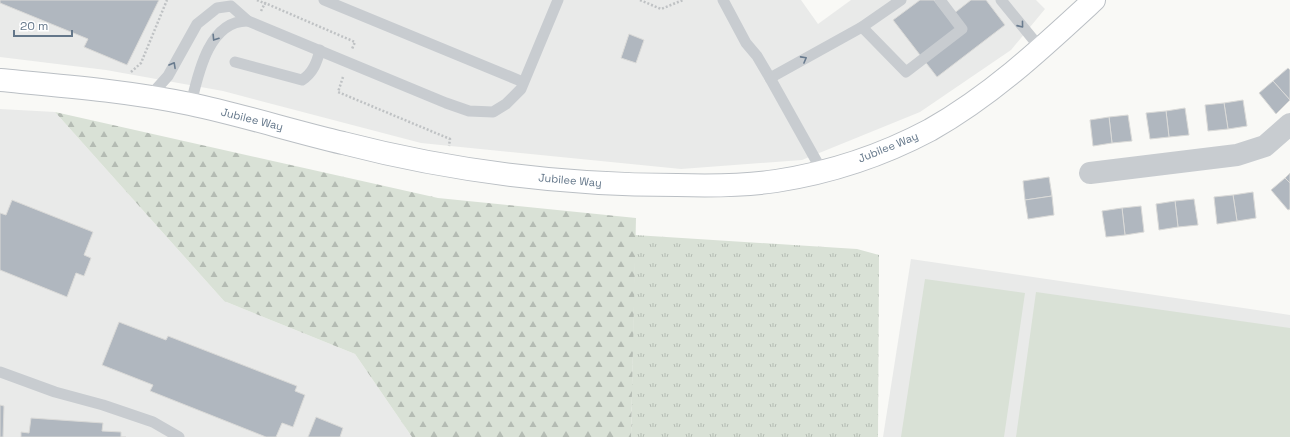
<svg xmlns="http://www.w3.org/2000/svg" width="1290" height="437" viewBox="0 0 1290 437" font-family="'Space Grotesk',sans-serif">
<defs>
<pattern id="grass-tufts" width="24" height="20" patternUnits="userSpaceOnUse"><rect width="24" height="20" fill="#d9e1d6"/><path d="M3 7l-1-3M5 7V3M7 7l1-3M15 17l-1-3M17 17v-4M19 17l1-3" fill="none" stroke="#b4bbb3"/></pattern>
<pattern id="forest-firs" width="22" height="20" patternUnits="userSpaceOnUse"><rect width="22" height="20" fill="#d9e1d6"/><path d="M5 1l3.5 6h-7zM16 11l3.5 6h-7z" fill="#b4bbb3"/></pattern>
</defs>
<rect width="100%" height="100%" fill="#f9f9f6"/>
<g fill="#e9eae9">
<path d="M0,0h801l17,24 33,-24h185l9,9 -34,41 -91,62 -118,48 -121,9 -260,-26 -198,-52 -117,-21 -106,-13z"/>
<path d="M0,109l55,3 169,189 131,53 57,83h-412z"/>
<path d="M911,259l379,56v122h-407z"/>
</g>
<path fill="url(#grass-tufts)" d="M635,235l222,14 22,6 -1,182h-247z"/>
<path fill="url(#forest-firs)" d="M55,112l383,86 198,20 -5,219h-219l-57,-83 -131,-53z"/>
<g fill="#d9e1d6">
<path d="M925,279l100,14 -21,144h-103z"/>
<path d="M1036,292l254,36v109h-274z"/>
</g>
<g fill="#b0b7bf" stroke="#dadad8">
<path d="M0,0h159l-32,65 -43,-18 4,-8 -88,-36z"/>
<path d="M920,0h14l14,18 23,-18h15l19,25 -68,52 -44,-57z"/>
<path d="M629,34l15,6 -8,23 -15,-5z"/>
<path d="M1288,68l2,2v30l-17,-19z"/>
<path d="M1273,81l17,19 -14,14 -17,-21z"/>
<path d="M1243,100l4,26 -19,3 -4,-26z"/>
<path d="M1224,103l4,26 -20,2 -3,-26z"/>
<path d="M1185,108l4,27 -20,2 -3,-26z"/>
<path d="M1166,111l3,26 -19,2 -4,-26z"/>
<path d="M1128,115l4,26 -20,2 -3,-26z"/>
<path d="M1109,117l3,26 -19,3 -3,-26z"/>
<path d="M1290,173v10l-5,-5z"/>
<path d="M1049,177l3,19 -27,4 -2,-19z"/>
<path d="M1285,178l5,5v26l-2,1 -17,-20z"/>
<path d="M1253,192l3,26 -19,3 -4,-26z"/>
<path d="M1233,195l4,26 -20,3 -3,-27z"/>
<path d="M1052,196l2,19 -26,4 -3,-19z"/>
<path d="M1194,199l4,26 -20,2 -3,-26z"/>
<path d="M12,200l81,32 -9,23 7,3 -7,18 -8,-3 -9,24 -67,-27v-57l6,2z"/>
<path d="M1175,201l3,26 -19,3 -3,-26z"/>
<path d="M1141,206l3,26 -19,3 -3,-27z"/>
<path d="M1122,208l3,27 -19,2 -4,-26z"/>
<path d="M119,322l47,18 2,-4 129,50 -2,5 10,4 -12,32 -11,-4 -6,14h-10l-116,-46 3,-6 -51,-20z"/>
<path d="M0,405l4,1 -1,31h-3z"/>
<path d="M316,417l27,11 -3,9h-32z"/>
<path d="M31,418l72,5 -1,8 19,1v5h5h-105v-5l8,1z"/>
</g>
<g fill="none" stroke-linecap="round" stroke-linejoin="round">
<g stroke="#babfc4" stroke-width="24">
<path id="secondary" d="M0,80c64,6 128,11 190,24 52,11 102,27 153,39 108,28 223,42 334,42 33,1 66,1 99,-4 52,-8 107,-26 154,-51 62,-35 112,-82 164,-130"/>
</g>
<g stroke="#bfc2c4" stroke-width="2.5" stroke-dasharray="2 2" stroke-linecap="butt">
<path d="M257,0l9,4"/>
<path d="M640,0l21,9 22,-9"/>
<path d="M261,11l4,-8 90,39 -3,7"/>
<path d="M131,72l10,-9 26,-63"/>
<path d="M343,77l-5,15 112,47 -1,7"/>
</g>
<g stroke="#c8ccd0" stroke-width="11">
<path d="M324,0l199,82"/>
<path d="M723,0l23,43 11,13 13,22 52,93"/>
<path d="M1001,0l40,49"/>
<path d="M862,27l44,45 56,-43 -22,-29"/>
<path d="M235,62l67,18c11,-7 15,-18 18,-30"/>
<path d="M770,78l92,-51 39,-27"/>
<path d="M150,96l18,-20 29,-52 20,-16 14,-2 17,15 198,82 23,8 24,1 13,-8 15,-15 37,-89"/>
<path d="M191,104c7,-30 18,-84 57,-83"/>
<path d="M0,372l55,20 48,13 50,17 26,15"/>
</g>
<path stroke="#c8ccd0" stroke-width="22" d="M1090,173l147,-18 28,-9 25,-22"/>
<use href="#secondary" stroke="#fff" stroke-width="22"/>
</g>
<defs><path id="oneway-chevron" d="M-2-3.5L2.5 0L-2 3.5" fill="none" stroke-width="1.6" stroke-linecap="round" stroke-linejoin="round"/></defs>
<g stroke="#697b8e">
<use href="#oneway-chevron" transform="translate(1021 25) rotate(51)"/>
<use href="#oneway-chevron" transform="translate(215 38) rotate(123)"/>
<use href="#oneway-chevron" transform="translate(804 59) rotate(-29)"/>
<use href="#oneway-chevron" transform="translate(173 65) rotate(-61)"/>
</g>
<g text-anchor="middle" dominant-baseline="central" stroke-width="4" stroke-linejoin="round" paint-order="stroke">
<g font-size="11" fill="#64778a" stroke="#fff">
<text transform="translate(252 119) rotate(14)">Jubilee Way</text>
<text transform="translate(888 147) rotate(-22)">Jubilee Way</text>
<text transform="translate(570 180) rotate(5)">Jubilee Way</text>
</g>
</g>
<path d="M14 30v6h58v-6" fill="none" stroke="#64778a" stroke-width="2"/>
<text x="20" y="30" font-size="12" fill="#64778a" stroke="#ffffff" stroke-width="3" paint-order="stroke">20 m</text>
</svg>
